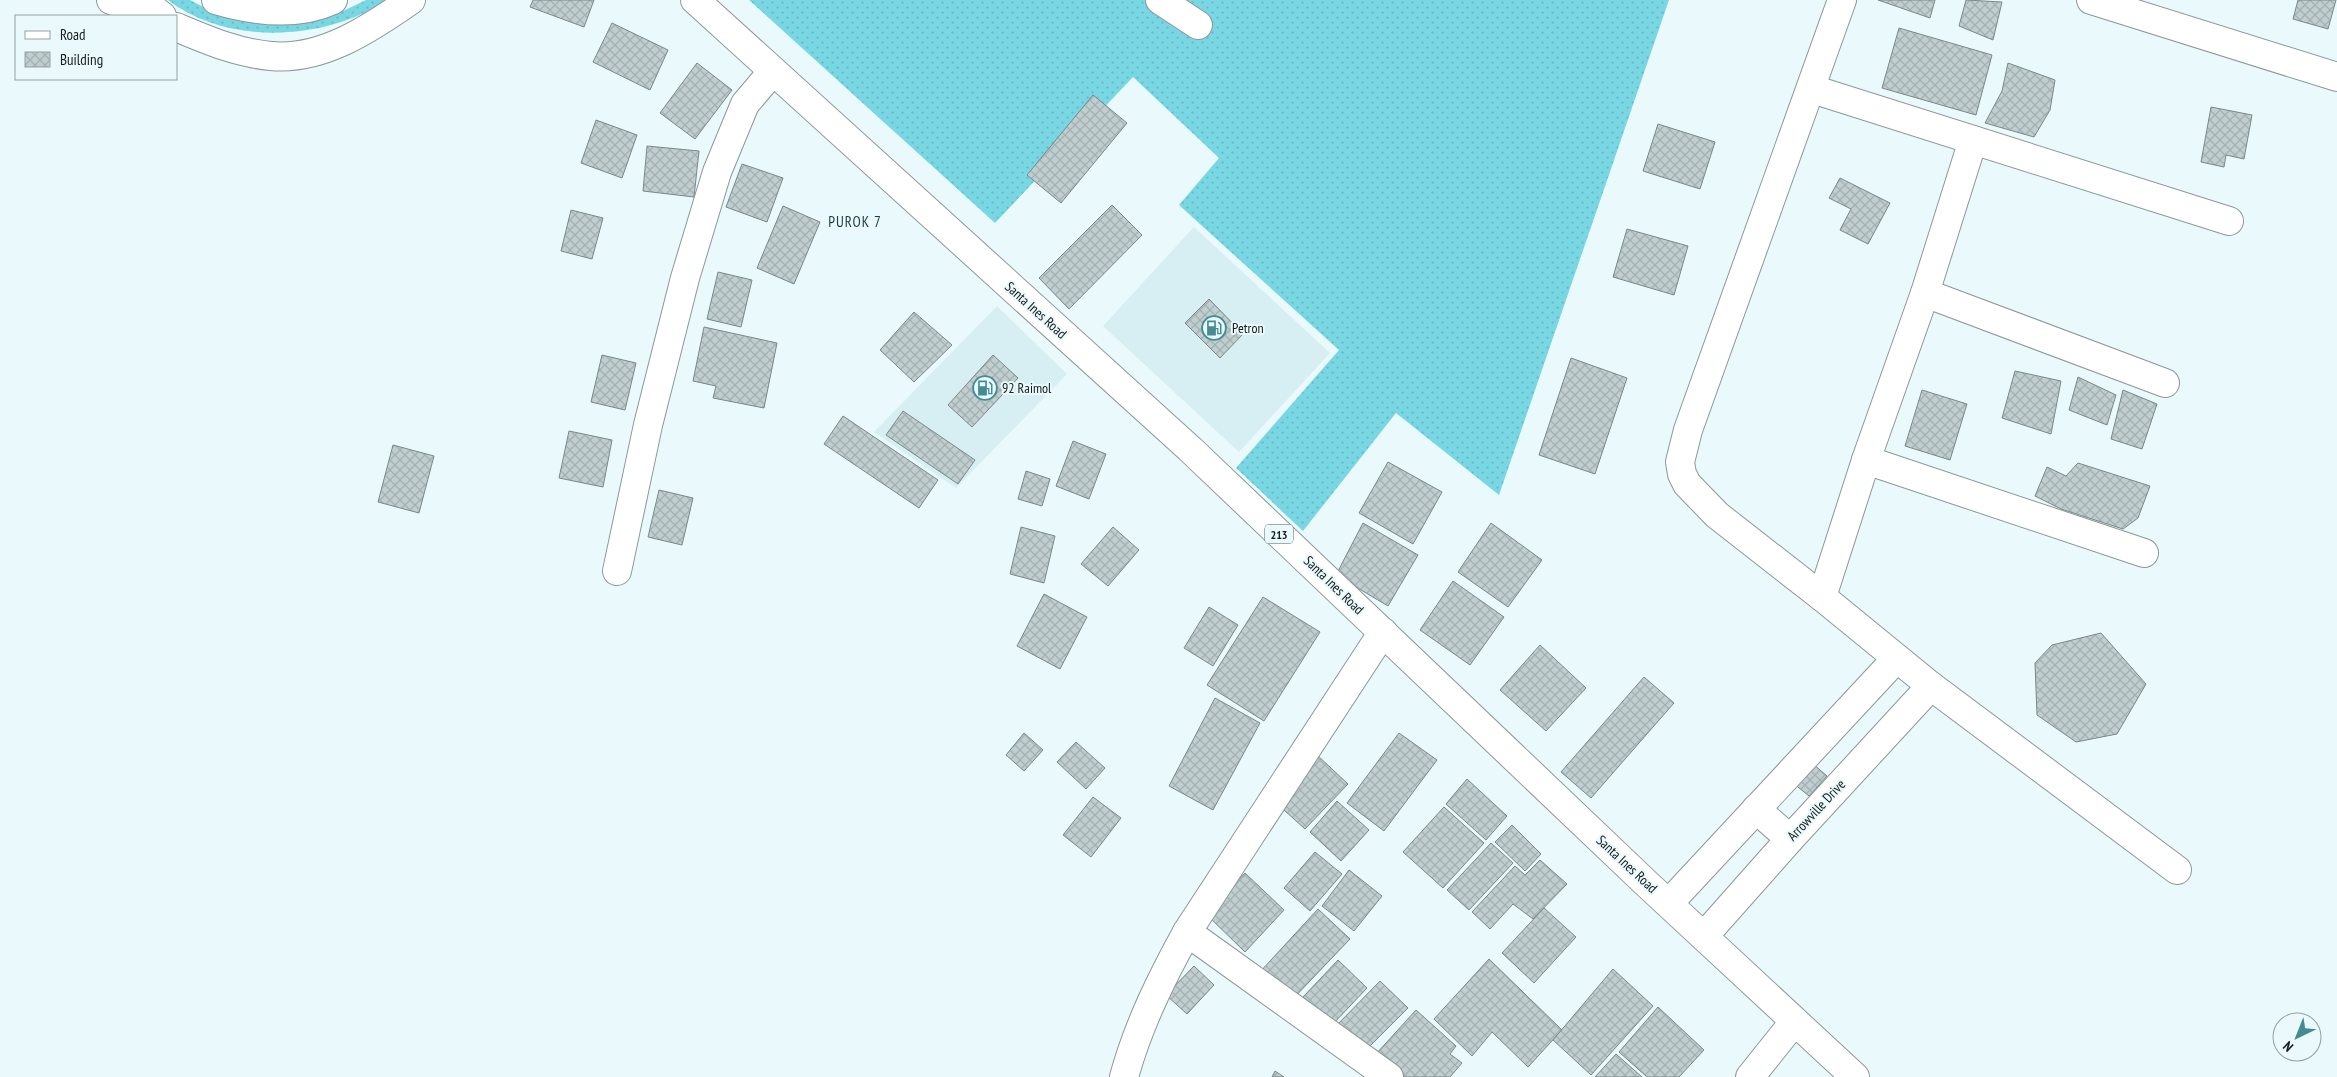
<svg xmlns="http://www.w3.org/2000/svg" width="2337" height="1077" viewBox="0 0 2337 1077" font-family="'PT Sans Narrow',sans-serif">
<defs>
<pattern id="grass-dots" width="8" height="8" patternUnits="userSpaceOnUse" patternTransform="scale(1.25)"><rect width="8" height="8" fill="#78d7e3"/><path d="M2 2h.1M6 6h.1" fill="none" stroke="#67b8c2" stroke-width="1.8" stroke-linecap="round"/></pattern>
<pattern id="building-cross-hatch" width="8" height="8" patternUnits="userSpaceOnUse" patternTransform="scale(1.25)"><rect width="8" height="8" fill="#c0ced0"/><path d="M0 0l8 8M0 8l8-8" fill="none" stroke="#a4b0b2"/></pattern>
</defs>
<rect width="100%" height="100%" fill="#eaf9fb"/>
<g fill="#d7eff2">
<path d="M1194,227l136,126 -91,99 -136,-126z"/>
<path d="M997,306l70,68 -111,114 -82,-56z"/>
</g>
<g fill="url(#grass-dots)">
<path d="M168,0h22l25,13 22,6 37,4 43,-4 20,-5 29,-14h21c-61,41 -160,46 -219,0z"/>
<path d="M749,0h920l-170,495 -103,-82 -93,118 -67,-63 103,-118 -160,-145 40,-47 -86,-81 -138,146z"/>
</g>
<g fill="url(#building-cross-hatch)" stroke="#7b888a">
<path d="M533,0h61l-10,27 -54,-20z"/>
<path d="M1878,0h57l-5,18z"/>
<path d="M1966,0l36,2 -9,38 -34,-14z"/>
<path d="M2298,0h38l-8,29 -35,-10z"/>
<path d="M612,23l56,27 -18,40 -57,-28z"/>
<path d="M1899,28l93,27 -16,60 -94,-27z"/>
<path d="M697,63l35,27 -37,49 -35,-26z"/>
<path d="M2008,63l47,17 -5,30 -16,27 -49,-14 17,-32z"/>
<path d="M1093,95l34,28 -66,80 -34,-28z"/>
<path d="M2211,107l41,8 -8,44 -18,-4 -2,12 -23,-5z"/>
<path d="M596,120l41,15 -15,43 -41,-15z"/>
<path d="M1658,124l57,18 -15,47 -57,-18z"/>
<path d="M647,146l52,5 -5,46 -51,-6z"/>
<path d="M742,164l41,14 -16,44 -41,-15z"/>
<path d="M1840,178l50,25 -22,41 -28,-14 11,-21 -22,-11z"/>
<path d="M1112,205l30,30 -73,74 -30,-31z"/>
<path d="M783,206l37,16 -26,62 -37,-16z"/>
<path d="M571,210l32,8 -11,41 -31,-8z"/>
<path d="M1627,229l61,17 -14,49 -61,-18z"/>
<path d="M718,272l34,8 -11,47 -34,-8z"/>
<path d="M1209,299l34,35 -23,24 -35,-35z"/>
<path d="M914,312l38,33 -38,37 -34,-32z"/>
<path d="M704,327l73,16 -13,65 -51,-10 3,-12 -23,-5z"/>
<path d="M602,355l34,8 -11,47 -34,-8z"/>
<path d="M993,355l25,23 -46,49 -24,-22z"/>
<path d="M1571,358l56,20 -32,96 -56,-19z"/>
<path d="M2015,371l46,10 -10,53 -49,-16z"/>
<path d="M2078,377l38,18 -9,30 -38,-15z"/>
<path d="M1922,390l45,14 -17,56 -45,-14z"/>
<path d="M2123,390l34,14 -15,45 -31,-10z"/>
<path d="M903,411l72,49 -17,24 -72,-49z"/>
<path d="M843,416l95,64 -19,28 -95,-64z"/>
<path d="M569,431l43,9 -9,47 -44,-9z"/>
<path d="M1073,441l33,13 -17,45 -33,-13z"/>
<path d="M393,445l41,11 -15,57 -41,-11z"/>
<path d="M1388,462l54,30 -29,52 -54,-31z"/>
<path d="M2078,463l72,23 -12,32 -15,11 -62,-20 -26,-13 12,-29 19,9z"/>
<path d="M1026,471l24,8 -8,27 -24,-7z"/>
<path d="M659,490l34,8 -11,47 -34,-8z"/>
<path d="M1363,523l55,32 -30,51 -52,-31z"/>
<path d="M1491,523l51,37 -34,47 -50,-35z"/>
<path d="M1021,527l34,9 -11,47 -34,-9z"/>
<path d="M1113,527l26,23 -31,36 -27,-22z"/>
<path d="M1453,581l51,36 -34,48 -50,-35z"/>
<path d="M1044,594l43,23 -27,52 -43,-23z"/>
<path d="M1263,597l57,35 -56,89 -57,-36z"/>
<path d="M1209,607l29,18 -25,41 -29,-18z"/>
<path d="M2101,633l45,51 -29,50 -41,8 -39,-27 -2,-52 17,-18z"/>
<path d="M1540,645l46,43 -40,43 -46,-41z"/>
<path d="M1644,677l30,26 -83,95 -30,-26z"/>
<path d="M1215,698l45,25 -47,87 -44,-24z"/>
<path d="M1024,733l19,17 -19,21 -18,-16z"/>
<path d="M1399,733l38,27 -53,71 -37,-28z"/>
<path d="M1076,742l29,26 -19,21 -29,-27z"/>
<path d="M1316,754l32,30 -43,45 -32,-29z"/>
<path d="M1812,763l15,13 -18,20 -16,-13z"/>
<path d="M1467,779l40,37 -21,24 -40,-36z"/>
<path d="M1093,797l28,21 -30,39 -28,-22z"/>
<path d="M1337,801l32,29 -28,31 -31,-29z"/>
<path d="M1444,807l40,36 -41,45 -40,-36z"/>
<path d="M1512,825l29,29 -16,17 -30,-29z"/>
<path d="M1491,843l22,20 -44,47 -22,-20z"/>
<path d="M1315,852l27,22 -32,37 -26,-23z"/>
<path d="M1540,860l27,24 -34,35 -20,-15 -23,25 -18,-17 43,-46 10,9z"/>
<path d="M1349,870l33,26 -28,35 -32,-25z"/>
<path d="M1245,873l39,37 -39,42 -39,-38z"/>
<path d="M1544,908l32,29 -42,46 -32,-30z"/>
<path d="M1318,909l32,30 -60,63 -31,-29z"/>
<path d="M1489,959l73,71 -34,37 -36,-35 -20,24 -38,-37z"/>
<path d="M1338,960l29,28 -34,36 -30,-27z"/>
<path d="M1194,966l20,19 -27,29 -21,-19z"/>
<path d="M1613,969l40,37 -62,69 -38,-35z"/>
<path d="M1380,981l28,27 -44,44 -27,-27z"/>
<path d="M1658,1007l46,43 -25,27h-32l-28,-25z"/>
<path d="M1416,1010l40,36 -6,8 12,9 -12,14h-48l-26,-23z"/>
<path d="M1616,1054l26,23h-47z"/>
<path d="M1275,1071l9,6h-12z"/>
</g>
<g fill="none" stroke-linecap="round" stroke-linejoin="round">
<g stroke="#8b989a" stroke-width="30">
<g id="minor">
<path d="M1160,0l38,25"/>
<path d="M1842,0l-154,430 -8,32 2,12 5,10 30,31 105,82 109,89 246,184"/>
<path d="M2091,0l246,77"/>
<path d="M1812,89l417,132"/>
<path d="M1925,293l240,90"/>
<path d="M1866,460l278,93"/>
<path d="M617,571l31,-146 37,-147 32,-106 28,-68 28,-33"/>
<path d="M1822,597l44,-137 59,-167 48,-153"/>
<path d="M1756,809l34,30"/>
<path d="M1669,903l227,-244"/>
<path d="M1187,932l202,145"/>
<path d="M1704,936l86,-97 141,-153"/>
<path d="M1124,1077c14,-51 37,-98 63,-145l196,-300"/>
<path d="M1750,1077l44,-55"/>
</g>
</g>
<g stroke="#8b989a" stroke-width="30">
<g id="secondary">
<path d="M111,0l39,16"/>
<path d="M176,27c31,13 61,26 95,29 51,5 100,-28 140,-56"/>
</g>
</g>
<g stroke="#8b989a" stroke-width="30">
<path id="primary" d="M695,0l495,449 457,435 208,193"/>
</g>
<g stroke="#8b989a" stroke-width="30">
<g id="motorway">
<path d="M142,0l20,16"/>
<path d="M216,0c37,11 80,17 117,0"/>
</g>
</g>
<use href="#minor" stroke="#fff" stroke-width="28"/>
<use href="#secondary" stroke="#fff" stroke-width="28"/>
<use href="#primary" stroke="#fff" stroke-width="28"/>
<use href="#motorway" stroke="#fff" stroke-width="28"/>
</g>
<defs>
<g id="fuel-ring" transform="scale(1.25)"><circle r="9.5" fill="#eaf9fb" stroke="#448b94" stroke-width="1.5"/><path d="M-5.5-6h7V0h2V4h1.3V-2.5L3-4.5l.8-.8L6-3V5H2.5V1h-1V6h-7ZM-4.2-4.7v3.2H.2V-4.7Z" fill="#448b94"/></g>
</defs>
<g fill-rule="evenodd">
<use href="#fuel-ring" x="1214" y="328"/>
<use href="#fuel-ring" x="985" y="388"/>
</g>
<g text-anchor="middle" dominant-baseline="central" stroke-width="4" stroke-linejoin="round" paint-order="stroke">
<rect fill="#eaf9fb" stroke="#565e5f" stroke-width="1" x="1265" y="524.5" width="28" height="19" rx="4"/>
<g font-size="12" font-weight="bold" fill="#161b1c">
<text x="1279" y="534">213</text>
</g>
<g font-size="14" fill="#161b1c" stroke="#eaf9fb">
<text transform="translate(1036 310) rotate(42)">Santa Ines Road</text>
<text transform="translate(1334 585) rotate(44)">Santa Ines Road</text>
<text transform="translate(1816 810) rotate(-47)">Arrowville Drive</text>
<text transform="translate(1627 864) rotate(43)">Santa Ines Road</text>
</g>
<g font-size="14" fill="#161b1c" stroke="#eaf9fb" text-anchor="start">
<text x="1232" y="328">Petron</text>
<text x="1002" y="388">92 Raimol</text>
</g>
<g font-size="15" letter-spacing="1" fill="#1a3c41" stroke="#eaf9fb">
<text x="855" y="221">PUROK 7</text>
</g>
</g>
<rect x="15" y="15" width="162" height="65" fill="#eaf9fb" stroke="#95a0a2"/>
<rect x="25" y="31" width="25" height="8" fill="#ffffff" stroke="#95a0a2"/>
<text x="60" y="40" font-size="15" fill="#161b1c">Road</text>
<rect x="25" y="52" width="25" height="15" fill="url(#building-cross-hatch)" stroke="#95a0a2"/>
<text x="60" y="65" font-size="15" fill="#161b1c">Building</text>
<g transform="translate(2297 1037) rotate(223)"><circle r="24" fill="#eaf9fb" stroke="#95a0a2"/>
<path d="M0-4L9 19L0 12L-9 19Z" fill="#448b94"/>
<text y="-8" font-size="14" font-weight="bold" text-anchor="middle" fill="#161b1c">N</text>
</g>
</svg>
